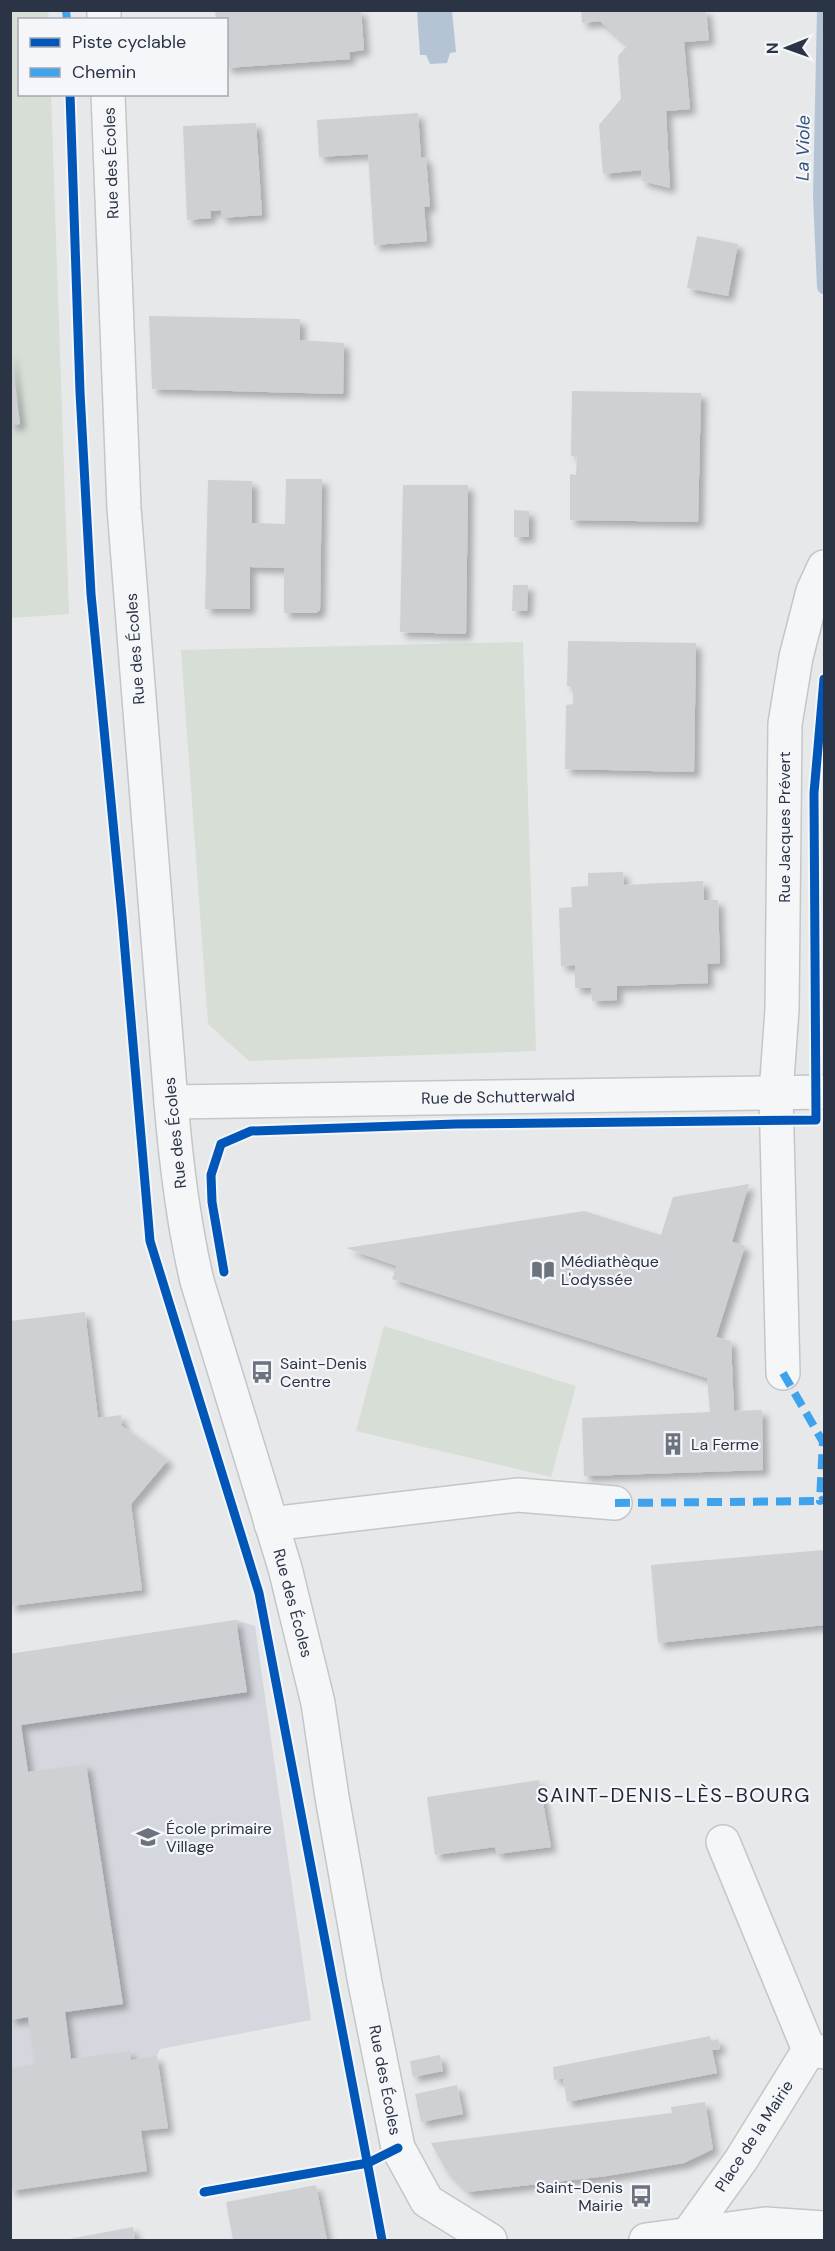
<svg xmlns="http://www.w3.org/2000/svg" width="835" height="2251" viewBox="0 0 835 2251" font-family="'DM Sans',sans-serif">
<defs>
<filter id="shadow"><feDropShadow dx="5.5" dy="5.5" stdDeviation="3" flood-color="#0004"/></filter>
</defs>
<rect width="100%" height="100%" fill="#e6e8ea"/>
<path fill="#d4d7dd" d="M236,1620l19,6 56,394 -151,29 -3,7 11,72 -27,4 6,39 -136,20 -1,-537z"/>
<g fill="#d6ded6">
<path d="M11,11h37l1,8 -29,1v74l31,1 18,519 -58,4z"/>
<path d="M523,642l13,409 -287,10 -41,-37 -27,-374z"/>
<path d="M384,1326l192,60 -25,91 -195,-46z"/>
</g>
<path fill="#b4c4d5" d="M417,11h35l4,41 -6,1 -3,10 -17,1 -4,-9h-6z"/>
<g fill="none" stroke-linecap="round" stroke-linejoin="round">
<path stroke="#b4c4d5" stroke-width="14" d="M824,10l-4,187 4,90"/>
</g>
<g fill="#ced0d3" filter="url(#shadow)">
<path d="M215,10h146l3,40 -15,2 1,7 -124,9v-48h-10z"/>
<path d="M581,10h125l3,30 -25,2 6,67 -24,2 4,77 -28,-7 -1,-11 -38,4 -4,-49 22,-26 -3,-43 10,-11 -28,-24 -18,2z"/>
<path d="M418,113l3,45 5,-1 4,50h-6l3,34 -53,4 -6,-91 -49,3 -2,-37z"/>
<path d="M256,123l6,92 -41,3v-8l-11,1 1,7 -24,2 -4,-94z"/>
<path d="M697,236l41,8 -10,52 -41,-8z"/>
<path d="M149,316l151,3v21l44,3 -1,51 -191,-5z"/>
<path d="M10,348l10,76 -10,1z"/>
<path d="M572,391l129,2 -3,129 -128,-2v-46l6,1 1,-19h-6z"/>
<path d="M286,479h36l-2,131 -4,3h-32v-45l-34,-1v42h-45l3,-129 44,1v42l33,1z"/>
<path d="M403,485h65l-2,149 -66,-2z"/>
<path d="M514,510l15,1v26h-15z"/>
<path d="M513,585h15l-1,26h-15z"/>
<path d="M568,641l128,2 -2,129 -129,-3 1,-64 7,-1v-18h-6z"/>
<path d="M623,872l1,13 79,-4 1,19h14l2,63 -13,1 1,19 -91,3v14l-25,1 -1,-13h-16v-23l-14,1 -2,-58 13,-1 -1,-20 17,-1v-13z"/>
<path d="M749,1184l-17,58 13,4 -29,91 15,4 3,70 28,-1 1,60 -179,6 -2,-58 128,-6 -3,-34 -315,-99 5,-13 -51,-18 238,-37 77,24 12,-38z"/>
<path d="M85,1312l13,106 23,-3 1,11 46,34 -37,44 11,86 -132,16v-285z"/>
<path d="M824,1550v75l-166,18 -7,-78z"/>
<path d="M236,1620l11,72 -226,33 7,47 58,-8 37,240 -58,8 6,47 59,-8 1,9 26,-4 11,72 -27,3 6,40 -137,20v-123l25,-4 -7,-47 -18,3v-366z"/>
<path d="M539,1780l12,67 -54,7 -2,-7 -60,8 -8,-58z"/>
<path d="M710,2036l1,5 7,-2 2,10 -8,1 5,23 -150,29 -4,-24 -9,2 -1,-13z"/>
<path d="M440,2055l3,16 -30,6 -3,-16z"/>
<path d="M457,2085l6,29 -42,8 -6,-28z"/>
<path d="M705,2102l8,47 -29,14 -77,13 -139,16 -22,-22 -15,-27 241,-30 -1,-6z"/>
<path d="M316,2185l11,55h-94l-7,-38z"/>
<path d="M133,2227l2,13h-66v-1z"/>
</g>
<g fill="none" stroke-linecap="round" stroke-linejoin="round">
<g stroke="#c4c6c8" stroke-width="36">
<g id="minor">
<path d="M104,10v10"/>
<path d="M108,94l16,414 47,594c5,60 12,120 26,179l88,287 33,135 14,94 33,186 33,165 29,53 63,39"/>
<path d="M171,1102l653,-10"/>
<path d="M783,1373l-7,-280 6,-83 3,-286 11,-67 17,-66 11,-24"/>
<path d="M271,1524l247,-29 97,8"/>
<path d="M723,1842l86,208"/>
<path d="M688,2234l53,-74 68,-110 15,2"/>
<path d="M646,2240l119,-16 59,4"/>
</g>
</g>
<use href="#minor" stroke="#f5f6f7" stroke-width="33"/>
<g stroke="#3ea3ec" stroke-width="8" stroke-dasharray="15 8" stroke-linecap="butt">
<path d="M66,10l1,10"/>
<path d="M783,1373l40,69 -3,59 4,-2"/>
<path d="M615,1503l205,-2"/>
</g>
<g stroke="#f4f6f9" stroke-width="13">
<g id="cycleway">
<path d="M70,94l10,298 11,202 31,322 28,325 109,352 123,647"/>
<path d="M224,1272l-12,-70 -1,-27 10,-31 30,-13 205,-7 360,-4 -2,-327 10,-114"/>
<path d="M204,2192l164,-29 30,-15"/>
</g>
</g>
<use href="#cycleway" stroke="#0057b8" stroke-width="9"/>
</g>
<defs>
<g id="library-bare" transform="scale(1.8)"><path d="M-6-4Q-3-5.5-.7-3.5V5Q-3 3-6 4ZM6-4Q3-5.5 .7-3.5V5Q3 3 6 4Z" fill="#6c737f" stroke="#f4f6f9" stroke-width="2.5" paint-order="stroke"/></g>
<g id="bus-bare" transform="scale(1.8)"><path d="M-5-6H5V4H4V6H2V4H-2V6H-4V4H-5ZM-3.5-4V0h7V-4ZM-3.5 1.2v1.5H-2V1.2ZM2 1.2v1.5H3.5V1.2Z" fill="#6c737f" stroke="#f4f6f9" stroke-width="2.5" paint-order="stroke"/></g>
<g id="building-bare" transform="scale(1.8)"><path d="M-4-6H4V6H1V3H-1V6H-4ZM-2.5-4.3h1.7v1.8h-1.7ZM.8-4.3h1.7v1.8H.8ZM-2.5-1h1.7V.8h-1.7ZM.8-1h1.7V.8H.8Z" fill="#6c737f" stroke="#f4f6f9" stroke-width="2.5" paint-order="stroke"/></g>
<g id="school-bare" transform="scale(1.8)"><path d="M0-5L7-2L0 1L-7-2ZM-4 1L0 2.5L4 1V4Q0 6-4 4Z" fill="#6c737f" stroke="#f4f6f9" stroke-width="2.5" paint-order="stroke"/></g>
</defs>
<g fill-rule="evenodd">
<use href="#library-bare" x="543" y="1270"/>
<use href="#bus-bare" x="262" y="1372"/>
<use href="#building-bare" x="673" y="1444"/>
<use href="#school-bare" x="148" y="1837"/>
<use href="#bus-bare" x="641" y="2196"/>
</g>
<g text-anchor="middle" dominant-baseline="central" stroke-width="4.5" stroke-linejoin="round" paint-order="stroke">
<g font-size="16" fill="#2b3445" stroke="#f4f6f9">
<text transform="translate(111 163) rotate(-92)">Rue des Écoles</text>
<text transform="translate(135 649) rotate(-94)">Rue des Écoles</text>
<text transform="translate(784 827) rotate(-90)">Rue Jacques Prévert</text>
<text transform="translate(498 1097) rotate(-1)">Rue de Schutterwald</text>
<text transform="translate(175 1133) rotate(-96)">Rue des Écoles</text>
<text transform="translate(293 1603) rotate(75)">Rue des Écoles</text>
<text transform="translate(385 2080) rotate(79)">Rue des Écoles</text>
<text transform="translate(754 2136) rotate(-57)">Place de la Mairie</text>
</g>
<g font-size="16" fill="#2b3445" stroke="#f4f6f9" text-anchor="start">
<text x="561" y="1261">Médiathèque<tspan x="561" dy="18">L'odyssée</tspan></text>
<text x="280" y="1363">Saint-Denis<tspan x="280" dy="18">Centre</tspan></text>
<text x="691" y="1444">La Ferme</text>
<text x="166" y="1828">École primaire<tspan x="166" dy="18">Village</tspan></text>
<text x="623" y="2187" text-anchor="end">Saint-Denis<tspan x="623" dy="18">Mairie</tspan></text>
</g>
<g font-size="18" font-style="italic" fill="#34527a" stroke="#f4f6f9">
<text transform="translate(803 148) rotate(-89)">La Viole</text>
</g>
<g font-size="20" letter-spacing="1.5" fill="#1d2536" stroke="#f4f6f9">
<text x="674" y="1795">SAINT-DENIS-LÈS-BOURG</text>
</g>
</g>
<rect width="835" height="2251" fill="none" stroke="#2b3445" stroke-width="24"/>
<rect x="18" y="18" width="210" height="78" fill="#f4f6f9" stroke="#a4a8b1" stroke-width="1.5"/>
<rect x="30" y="38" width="30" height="9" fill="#0057b8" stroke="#a4a8b1" stroke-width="1.5"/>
<text x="72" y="48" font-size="18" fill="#2b3445">Piste cyclable</text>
<rect x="30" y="68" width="30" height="9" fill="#3ea3ec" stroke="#a4a8b1" stroke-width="1.5"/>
<text x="72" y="78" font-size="18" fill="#2b3445">Chemin</text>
<g transform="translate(787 48) rotate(269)" stroke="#f4f6f9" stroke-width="4.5" paint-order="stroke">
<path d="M0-4.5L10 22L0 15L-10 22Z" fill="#2b3445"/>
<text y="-9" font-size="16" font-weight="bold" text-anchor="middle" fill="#2b3445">N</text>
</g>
</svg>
